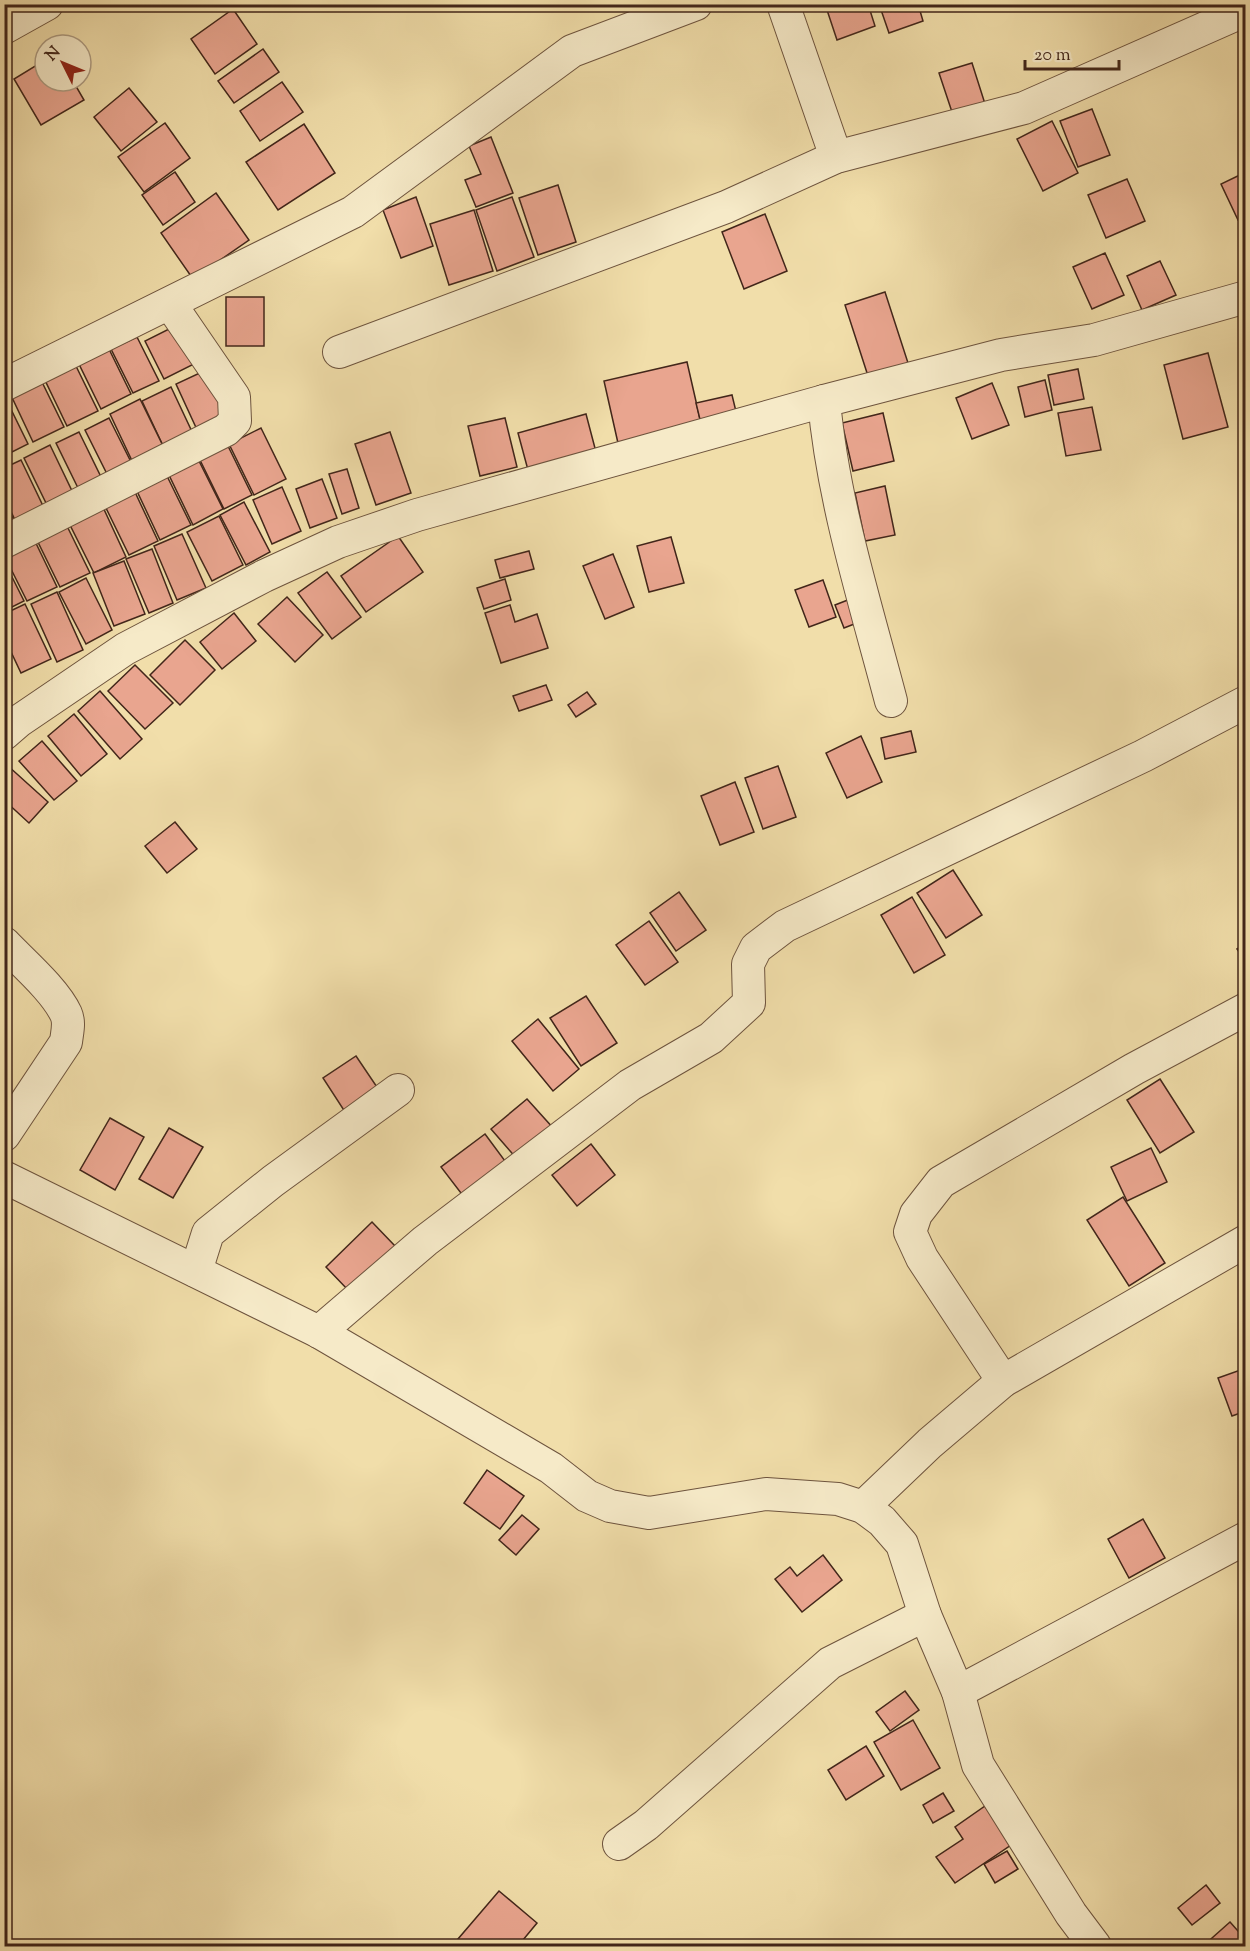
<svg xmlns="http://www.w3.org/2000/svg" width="1250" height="1951" viewBox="0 0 1250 1951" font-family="'Sorts Mill Goudy',serif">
<rect width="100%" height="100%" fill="#f1deaa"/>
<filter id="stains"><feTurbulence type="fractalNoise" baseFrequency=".00333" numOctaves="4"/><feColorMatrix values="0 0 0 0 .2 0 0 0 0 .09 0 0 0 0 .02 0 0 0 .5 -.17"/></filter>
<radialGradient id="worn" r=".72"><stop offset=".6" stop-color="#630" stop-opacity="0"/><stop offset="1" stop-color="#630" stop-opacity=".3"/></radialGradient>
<g fill="#e9a58f" stroke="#42261a" stroke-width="1.5">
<path d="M825,4h43l7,22 -38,14z"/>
<path d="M879,4h39l5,17 -34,12z"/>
<path d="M233,9l24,35 -42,30 -24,-35z"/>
<path d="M263,49l16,23 -45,31 -16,-22z"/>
<path d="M45,60v21h28l11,19 -43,25 -27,-46z"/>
<path d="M972,63l14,44 -32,11 -15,-45z"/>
<path d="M282,82l21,30 -43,29 -20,-30z"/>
<path d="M129,88l28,34 -36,29 -27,-34z"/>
<path d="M1092,109l18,46 -32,12 -18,-46z"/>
<path d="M1052,121l26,52 -35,18 -26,-52z"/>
<path d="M165,123l25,35 -46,34 -26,-35z"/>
<path d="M304,124l31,49 -57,37 -32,-48z"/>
<path d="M491,137l22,56 -37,14 -11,-27 16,-6 -12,-28z"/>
<path d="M175,172l20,30 -32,23 -21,-30z"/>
<path d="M1246,172v44l-8,4 -17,-36z"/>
<path d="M1127,179l18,42 -39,17 -18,-43z"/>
<path d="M558,185l18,57 -38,13 -19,-57z"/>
<path d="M216,193l33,47 -56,39 -32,-46z"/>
<path d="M416,197l17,49 -32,12 -18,-48z"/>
<path d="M512,197l22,60 -37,14 -21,-61z"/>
<path d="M474,210l19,61 -44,14 -19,-61z"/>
<path d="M765,214l22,57 -43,18 -22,-57z"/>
<path d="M1105,253l19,42 -32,14 -19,-42z"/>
<path d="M1160,261l16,34 -34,15 -15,-34z"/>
<path d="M885,292l24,74 -40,13 -24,-74z"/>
<rect x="226" y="297" width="38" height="49"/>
<path d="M175,326l19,38 -30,15 -19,-38z"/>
<path d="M137,337l22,44 -26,12 -22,-44z"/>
<path d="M106,343l25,51 -30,15 -25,-51z"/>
<path d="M1208,353l20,74 -45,12 -19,-74z"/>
<path d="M73,360l25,51 -31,15 -25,-52z"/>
<path d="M687,362l16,70 -83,20 -16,-71z"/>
<path d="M1078,369l6,30 -30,6 -6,-30z"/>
<path d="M204,371l24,49 -29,14 -23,-50z"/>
<path d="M39,376l25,51 -31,15 -24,-51z"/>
<path d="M1045,380l7,30 -27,7 -7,-30z"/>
<path d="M992,383l17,42 -37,14 -16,-41z"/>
<path d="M171,387l23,49 -29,14 -23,-49z"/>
<path d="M4,395l24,49 -24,12z"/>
<path d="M732,395l7,29 -36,8 -7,-29z"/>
<path d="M140,399l25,51 -31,15 -24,-51z"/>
<path d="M1092,407l9,43 -35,6 -8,-43z"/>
<path d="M883,413l11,48 -41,10 -11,-48z"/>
<path d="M586,414l10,38 -68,18 -10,-37z"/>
<path d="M109,418l23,46 -24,12 -23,-46z"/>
<path d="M505,418l12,49 -37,9 -12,-50z"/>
<path d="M261,428l25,51 -32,16 -25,-51z"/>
<path d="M79,432l23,47 -23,11 -23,-47z"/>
<path d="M390,432l21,61 -35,12 -21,-61z"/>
<path d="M227,444l25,51 -28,14 -25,-51z"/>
<path d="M50,445l23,48 -26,12 -23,-47z"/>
<path d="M198,459l25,50 -30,16 -25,-52z"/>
<path d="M21,460l23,48 -28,14 -12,-25v-29z"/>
<path d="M347,469l12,39 -17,6 -13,-40z"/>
<path d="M166,474l25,51 -31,15 -24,-51z"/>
<path d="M322,479l15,39 -27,10 -14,-39z"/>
<path d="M885,486l10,49 -30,6 -10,-48z"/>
<path d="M282,487l19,44 -29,13 -19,-44z"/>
<path d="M134,490l24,51 -29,14 -25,-51z"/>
<path d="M4,501l11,21 -11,5z"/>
<path d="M244,502l26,50 -24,13 -26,-50z"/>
<path d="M102,505l24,52 -32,16 -26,-52z"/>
<path d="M219,516l24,49 -31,16 -25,-49z"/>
<path d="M65,522l25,51 -30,14 -25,-51z"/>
<path d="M182,534l24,54 -29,12 -23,-54z"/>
<path d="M32,535l25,52 -30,14 -23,-46z"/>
<path d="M398,536l25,36 -57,40 -25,-36z"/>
<path d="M671,537l13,46 -35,9 -12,-46z"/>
<path d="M152,549l21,54 -24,10 -23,-54z"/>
<path d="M529,551l5,18 -34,9 -5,-18z"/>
<path d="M613,554l21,53 -29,12 -22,-53z"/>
<path d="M4,561l20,40 -20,10z"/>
<path d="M124,561l21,53 -31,12 -21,-53z"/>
<path d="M327,572l34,45 -29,22 -34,-46z"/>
<path d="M86,578l26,52 -26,14 -27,-52z"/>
<path d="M505,579l6,21 -27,9 -7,-21z"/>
<path d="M823,580l13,37 -27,10 -14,-37z"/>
<path d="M57,592l26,58 -26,12 -26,-58z"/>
<path d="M858,596l9,23 -23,9 -9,-23z"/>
<path d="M287,597l36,38 -28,27 -37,-38z"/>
<path d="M25,604l26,55 -30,14 -17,-36v-23z"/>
<path d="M510,605l5,17 22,-8 11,34 -47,15 -16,-50z"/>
<path d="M234,613l22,28 -34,28 -22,-27z"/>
<path d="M185,640l30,30 -35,35 -30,-30z"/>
<path d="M135,665l38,38 -28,26 -37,-38z"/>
<path d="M546,685l6,15 -33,11 -6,-15z"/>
<path d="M100,691l42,48 -22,20 -42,-48z"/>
<path d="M587,692l9,12 -20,13 -8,-12z"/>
<path d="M74,714l33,40 -26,22 -33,-40z"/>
<path d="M911,731l5,21 -31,7 -4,-21z"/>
<path d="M861,736l21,46 -35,16 -21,-45z"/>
<path d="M42,741l35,40 -23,19 -35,-39z"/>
<path d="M7,765l41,37 -19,21 -25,-23v-32z"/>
<path d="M778,766l18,51 -33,12 -18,-51z"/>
<path d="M735,782l19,50 -34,13 -19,-49z"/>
<path d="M175,822l22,27 -30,24 -22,-27z"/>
<path d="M953,870l29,45 -36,23 -29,-45z"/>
<path d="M679,892l27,38 -30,21 -26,-38z"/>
<path d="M912,897l33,58 -31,18 -33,-58z"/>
<path d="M649,921l29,41 -33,23 -29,-40z"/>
<path d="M1246,943v19l-9,-13z"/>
<path d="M586,996l31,47 -36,23 -31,-48z"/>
<path d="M538,1019l41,50 -26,22 -41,-50z"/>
<path d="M356,1056l25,37 -34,22 -24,-37z"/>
<path d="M1160,1079l34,53 -34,21 -33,-53z"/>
<path d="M527,1099l27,30 -36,31 -27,-31z"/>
<path d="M110,1118l34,19 -29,53 -35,-20z"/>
<path d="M169,1128l34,19 -30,51 -34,-19z"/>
<path d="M485,1134l23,31 -44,32 -23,-30z"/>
<path d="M591,1144l24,31 -38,31 -25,-31z"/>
<path d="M1151,1148l16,34 -40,19 -16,-34z"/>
<path d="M1123,1197l42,66 -36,23 -42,-66z"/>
<path d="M372,1222l23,24 -47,44 -22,-23z"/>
<path d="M1246,1368v43l-14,5 -14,-38z"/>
<path d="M487,1470l37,26 -24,33 -36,-26z"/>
<path d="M522,1515l17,14 -23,26 -17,-15z"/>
<path d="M1143,1519l22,39 -36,20 -21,-39z"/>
<path d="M823,1555l19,25 -40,32 -27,-33 15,-12 7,9z"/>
<path d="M905,1691l14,19 -29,21 -14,-19z"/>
<path d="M913,1720l27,48 -39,22 -27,-48z"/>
<path d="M866,1746l18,30 -38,24 -18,-30z"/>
<path d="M943,1793l11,18 -21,12 -10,-18z"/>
<path d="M985,1806l26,39 -56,38 -19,-26 27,-18 -8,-12z"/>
<path d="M1007,1851l11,18 -23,14 -11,-19z"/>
<path d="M1206,1885l14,18 -28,22 -14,-17z"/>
<path d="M499,1891l38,32 -19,23h-51l-9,-7z"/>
<path d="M1230,1922l16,18v6h-43z"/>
</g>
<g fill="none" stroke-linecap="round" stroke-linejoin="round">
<g stroke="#6e543e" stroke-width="34">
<g id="minor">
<path d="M783,4l53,153"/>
<path d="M4,28l43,-24"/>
<path d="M339,352l387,-145 110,-50 188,-49 222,-98"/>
<path d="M4,385l349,-173 219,-161 124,-47"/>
<path d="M4,542l222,-112 9,-9 -1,-24 -63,-92"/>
<path d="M891,701c-26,-99 -58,-199 -67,-300l177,-46 93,-15 152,-43"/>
<path d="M4,734l15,-13 106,-72 139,-73 74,-34 79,-27 407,-114"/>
<path d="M4,943c18,19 51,47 62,71 4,9 1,18 0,28l-62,93"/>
<path d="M4,1177l315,155 232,136 36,28 23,10 39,7 117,-19 72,5 25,8 19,14 20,23 23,71 33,77 20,73 93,149 24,32"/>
<path d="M196,1271l12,-38 65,-52 125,-91"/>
<path d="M319,1332l106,-91 205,-156 81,-47 38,-35 -1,-39 8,-16 29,-22 358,-170 103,-54"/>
<path d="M1003,1381l-81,-123 -12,-26 6,-18 25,-32 193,-113 112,-60"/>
<path d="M863,1507l67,-64 73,-62 243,-140"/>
<path d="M958,1692l288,-154"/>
<path d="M619,1844l27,-19 184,-162 95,-48"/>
</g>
</g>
<use href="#minor" stroke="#f6eac8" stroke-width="32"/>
</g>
<rect width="1250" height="1951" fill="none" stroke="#f1deaa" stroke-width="24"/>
<rect x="6" y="6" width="1238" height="1939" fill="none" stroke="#42261a" stroke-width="3"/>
<rect x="12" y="12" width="1226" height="1927" fill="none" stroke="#42261a" stroke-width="1.5"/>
<g transform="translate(63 63) rotate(313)"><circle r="28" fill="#f6eac8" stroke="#ae9c82" stroke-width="1.5"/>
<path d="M0-4.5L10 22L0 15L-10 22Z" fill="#8f2418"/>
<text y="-9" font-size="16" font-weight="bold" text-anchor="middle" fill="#42261a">N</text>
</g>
<path d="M1025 60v9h94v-9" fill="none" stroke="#42261a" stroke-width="3"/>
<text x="1034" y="60" font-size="18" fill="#42261a" stroke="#f6eac8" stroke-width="4.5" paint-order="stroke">20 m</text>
<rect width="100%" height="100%" filter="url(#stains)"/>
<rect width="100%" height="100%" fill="url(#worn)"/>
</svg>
